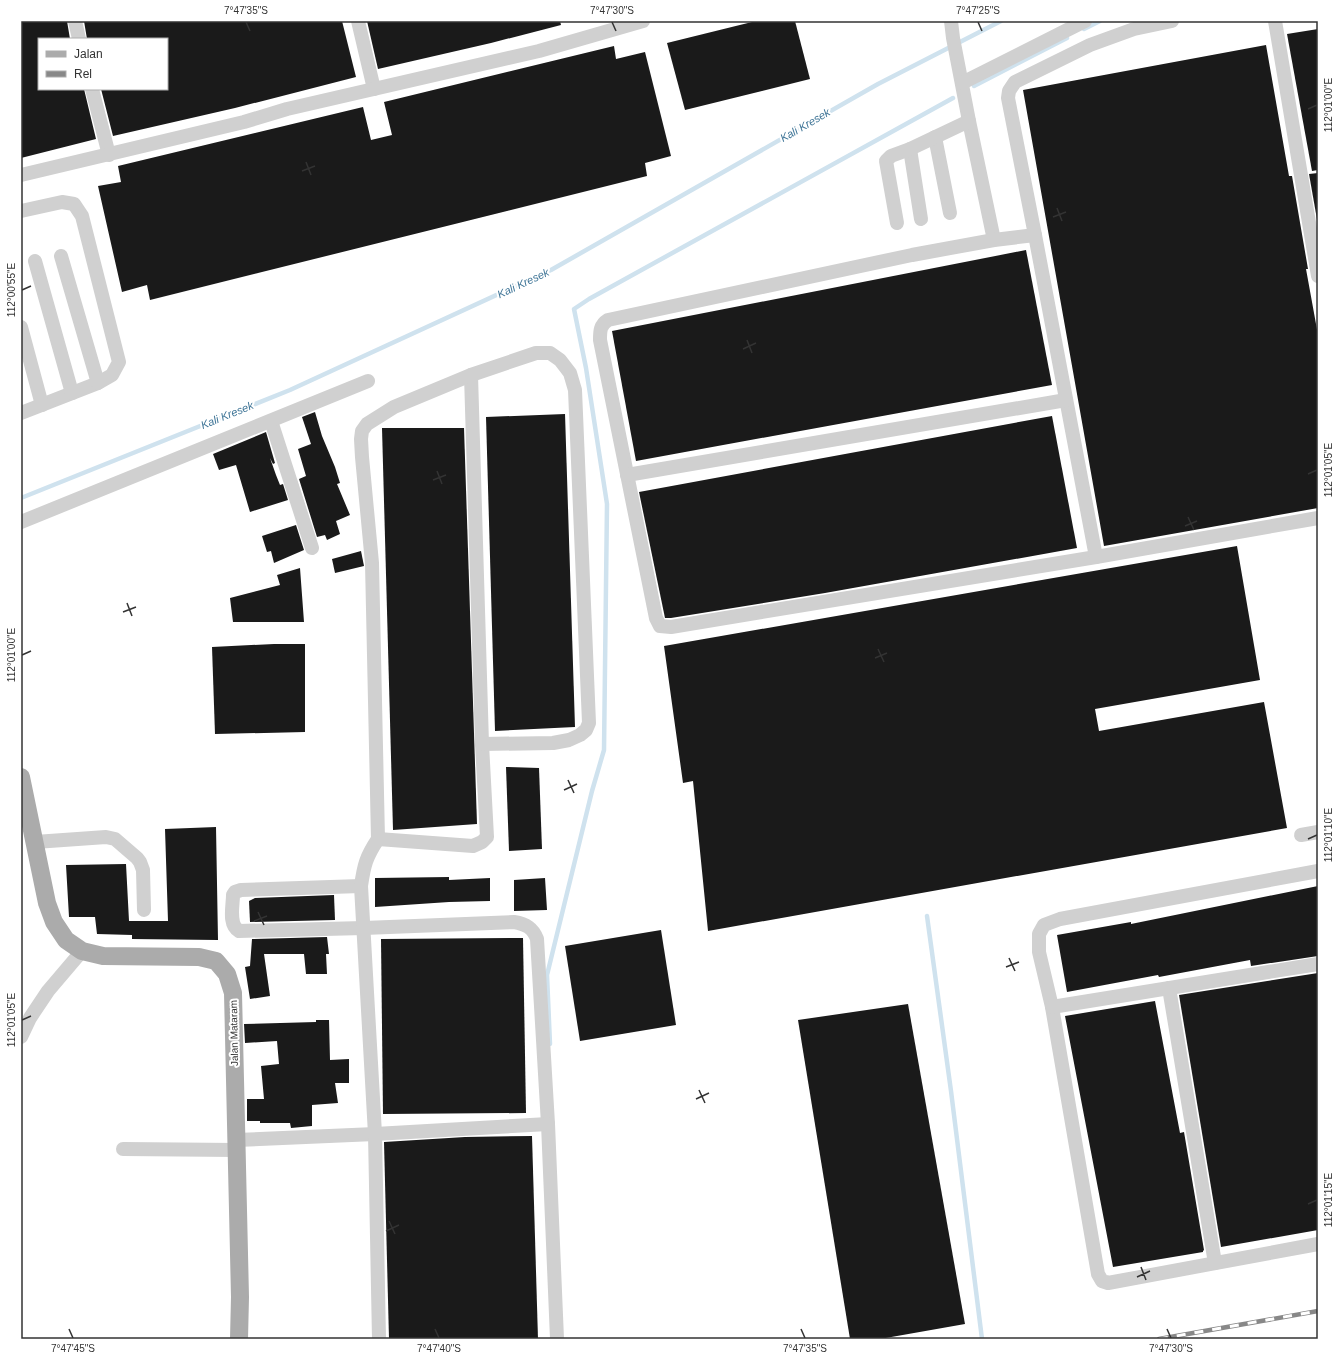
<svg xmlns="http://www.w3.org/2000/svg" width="1339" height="1360" viewBox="0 0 1339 1360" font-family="Arial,sans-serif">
<rect width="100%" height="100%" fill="#fff"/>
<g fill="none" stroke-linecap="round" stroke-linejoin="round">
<g stroke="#cfe2ee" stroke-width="4.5">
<path d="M1084,29l16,-8"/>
<path d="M974,86l93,-48"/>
<path d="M21,498l269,-108 261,-120 327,-186 123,-63"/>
<path d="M927,916l24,175 31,248"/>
<path d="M550,1044l-3,-69 45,-184 12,-41 3,-246 -21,-136 -12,-59 15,-10 364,-201"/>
</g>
</g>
<g fill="#1a1a1a">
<path d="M21,21h46l3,18h-31v50h45l12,50 -75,19z"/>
<path d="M84,21h258l14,56 -121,31 -122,28 -12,-47h66v-50h-80z"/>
<path d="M367,21h193l1,4 -70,18 -113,26z"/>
<path d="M756,21h39l15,58 -125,31 -18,-67z"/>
<path d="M1318,29v141l-6,1 -25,-137z"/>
<path d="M1266,45l23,131h3l16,93h-2l12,66v173l-214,38 -81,-456z"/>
<path d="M614,46l2,13 29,-7 26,104 -26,7 2,13 -497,124 -3,-15 -25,7 -24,-106 23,-4 -3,-16 245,-59 8,33 21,-5 -8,-33z"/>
<path d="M1318,173v52l-9,-51z"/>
<path d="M1026,250l26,135 -416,76 -24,-130z"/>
<path d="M315,412l7,24 13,31 5,16 -3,1 13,31 -14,6 4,13 -13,6 -2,-5 -8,2 -18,-58 7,-3 -8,-27 13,-5 -9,-27z"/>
<path d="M565,414l10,313 -80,4 -9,-314z"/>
<path d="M1052,416l25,132 -252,45 -154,25h-6l-26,-126z"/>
<path d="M382,428h82l13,396 -84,6z"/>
<path d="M266,432l9,31 -2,1 -3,-6 6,17 4,10 3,-1 5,16 -38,12 -14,-47 -17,5 -6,-16z"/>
<path d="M296,525l8,25 -30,13 -3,-12 -4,1 -5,-16z"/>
<path d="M1237,546l23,134 -165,29 4,22 165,-29 23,126 -579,103 -15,-150 -10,2 -19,-137z"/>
<path d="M361,551l3,15 -29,7 -3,-14z"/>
<path d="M300,568l4,54h-71l-3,-24 50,-13 -3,-10z"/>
<path d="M274,644h31v88l-90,2 -3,-87z"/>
<path d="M506,767l33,1 3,81 -33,2z"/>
<path d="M216,827l2,113 -86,-1v-4l-35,-1 -2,-17h-26l-3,-52 60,-1 3,57h39l-3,-92z"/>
<path d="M449,877v3l41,-2v23l-41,1 -74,5v-29z"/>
<path d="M545,878l2,32 -33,1v-31z"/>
<path d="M1318,886v70l-67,10 -1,-6 -91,17 -1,-2 -91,17 -10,-57 74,-13v2z"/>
<path d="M334,895l1,25 -85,2 -1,-21 6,-3z"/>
<path d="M661,930l15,95 -96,16 -15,-95z"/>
<path d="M327,937l2,17h-3l1,20h-21l-2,-20h-40l6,42 -20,3 -5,-32 5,-1 2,-27z"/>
<path d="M523,938l3,175 -143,1 -2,-175z"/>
<path d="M1318,973v257l-97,17 -42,-252z"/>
<path d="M1155,1001l25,132 4,-1 20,118 -1,1v1l-90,15 -48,-251z"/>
<path d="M908,1004l57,320 -85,15h-30l-52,-319z"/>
<path d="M316,1020h13l1,40 19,-1v24h-14l3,20 -26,2v21l-21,2 -1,-5h-30v-2h-13v-22h17l-3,-33 18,-2 -2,-23 -32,2 -1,-19 72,-2z"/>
<path d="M532,1136l6,203h-149l-5,-197 81,-5z"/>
</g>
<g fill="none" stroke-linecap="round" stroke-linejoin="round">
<g stroke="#d0d0d0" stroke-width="14">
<path d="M75,21l4,18"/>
<path d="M358,21l16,68"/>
<path d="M951,21l2,17 16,83 25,119"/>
<path d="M1172,21l-38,8 -44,16 -75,37 -6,9 -1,7 27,137 -41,5 -82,15 -304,65c-8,5 -8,11 -8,20l56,278 4,8 11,1 425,-70 222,-39"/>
<path d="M1275,21l43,255"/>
<path d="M962,83l123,-62"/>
<path d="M92,89l17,66"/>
<path d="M935,137l15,76"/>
<path d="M910,149l11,70"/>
<path d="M21,175l223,-53 43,-13 252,-58 104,-30"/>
<path d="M21,211l41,-9 12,2 8,12 37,146 -7,13 -14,8 -77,30"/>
<path d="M897,223l-11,-62 5,-5 19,-7 59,-28"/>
<path d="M1035,235l61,322"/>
<path d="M61,256l37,127"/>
<path d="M35,261l37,132"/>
<path d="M21,327l21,78"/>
<path d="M271,421l41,127"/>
<path d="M627,475l439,-75"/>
<path d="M21,522l347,-141"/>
<path d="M1301,835l17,-3"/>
<path d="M378,839l95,7 9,-4 5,-5 -5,-93 -11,-369"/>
<path d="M35,842l71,-5 9,2 22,19 3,4 3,8 1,40"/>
<path d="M1318,871l-258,48 -16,6 -5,9v18l13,55 46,267 4,7 6,2 210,-39"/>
<path d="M361,886l-120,4 -6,2 -2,3c0,11 -5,30 6,36l125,-3 150,-6c12,2 19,6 23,17l11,185 9,215"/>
<path d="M1169,988l46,275"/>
<path d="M1052,1007l266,-43"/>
<path d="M21,1037l9,-19 18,-27 34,-40"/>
<path d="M236,1140l139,-6 173,-10"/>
<path d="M123,1149l113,1"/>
<path d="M379,1339l-4,-205 -14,-248c3,-21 5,-29 17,-47l-6,-276 -10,-106 -1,-18 1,-8 5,-7 27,-17 77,-32 65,-22h14l10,7 10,13 5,17 14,333 -3,7 -6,5 -11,5 -16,3 -71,1"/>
</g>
<path stroke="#ababab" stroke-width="18" d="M21,777l26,126 7,19 12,18 16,11 21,5 96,1 17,4 11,13 6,19 7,304 -1,42"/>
<g stroke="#888" stroke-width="4.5">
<path id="rail" d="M1159,1339l159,-28"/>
</g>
<use href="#rail" stroke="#fff" stroke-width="3" stroke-dasharray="9" stroke-linecap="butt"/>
</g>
<path fill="none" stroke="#333" stroke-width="1.5" d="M246,22l4,9M612,22l4,9M978,22l4,9M1308,109l9,-4M306,162l5,13M302,171l13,-5M1057,208l5,13M1053,217l13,-5M22,290l9,-4M747,340l5,13M743,349l13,-6M437,471l5,13M1308,474l9,-4M433,480l13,-5M1188,517l6,13M1185,526l12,-5M127,603l5,13M123,612l13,-5M878,649l6,13M22,655l9,-4M875,658l12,-5M568,780l6,13M564,790l13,-6M1308,839l9,-4M258,912l6,13M254,921l13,-5M1009,958l6,13M1006,967l13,-5M22,1020l9,-4M699,1090l6,13M696,1099l13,-6M1308,1204l9,-4M389,1221l6,13M386,1231l13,-6M1141,1267l5,13M1137,1277l13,-6M69,1329l4,9M435,1329l4,9M801,1329l4,9M1167,1329l4,9"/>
<g text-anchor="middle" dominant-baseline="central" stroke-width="4" stroke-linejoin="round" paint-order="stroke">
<g font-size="10" fill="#333" stroke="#fff">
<text transform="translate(234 1033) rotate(-91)">Jalan Mataram</text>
</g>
<g font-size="11" font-style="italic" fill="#3f7597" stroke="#fff">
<text transform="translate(805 125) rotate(-30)">Kali Kresek</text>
<text transform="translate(523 283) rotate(-25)">Kali Kresek</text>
<text transform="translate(227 415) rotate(-22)">Kali Kresek</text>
</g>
</g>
<rect width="1339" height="1360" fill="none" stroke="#ffffff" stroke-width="44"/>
<rect x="38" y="38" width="130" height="52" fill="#ffffff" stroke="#adadad"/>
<rect x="46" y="51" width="20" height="6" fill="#ababab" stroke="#adadad"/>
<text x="74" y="58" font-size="12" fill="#333333">Jalan</text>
<rect x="46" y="71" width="20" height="6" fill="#888888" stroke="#adadad"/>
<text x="74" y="78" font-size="12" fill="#333333">Rel</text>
<rect x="22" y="22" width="1295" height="1316" fill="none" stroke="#333" stroke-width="1.5"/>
<g font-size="10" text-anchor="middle" fill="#333">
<text x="246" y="14">7°47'35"S</text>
<text x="612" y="14">7°47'30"S</text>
<text x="978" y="14">7°47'25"S</text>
<text transform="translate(1328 105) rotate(-90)" y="4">112°01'00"E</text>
<text transform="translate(11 290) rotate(-90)" y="4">112°00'55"E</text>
<text transform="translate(1328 470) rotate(-90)" y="4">112°01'05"E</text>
<text transform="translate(11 655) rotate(-90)" y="4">112°01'00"E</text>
<text transform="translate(1328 835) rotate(-90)" y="4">112°01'10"E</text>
<text transform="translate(11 1020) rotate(-90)" y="4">112°01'05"E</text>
<text transform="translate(1328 1200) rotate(-90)" y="4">112°01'15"E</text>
<text x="73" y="1352">7°47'45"S</text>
<text x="439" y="1352">7°47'40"S</text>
<text x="805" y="1352">7°47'35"S</text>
<text x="1171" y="1352">7°47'30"S</text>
</g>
</svg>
